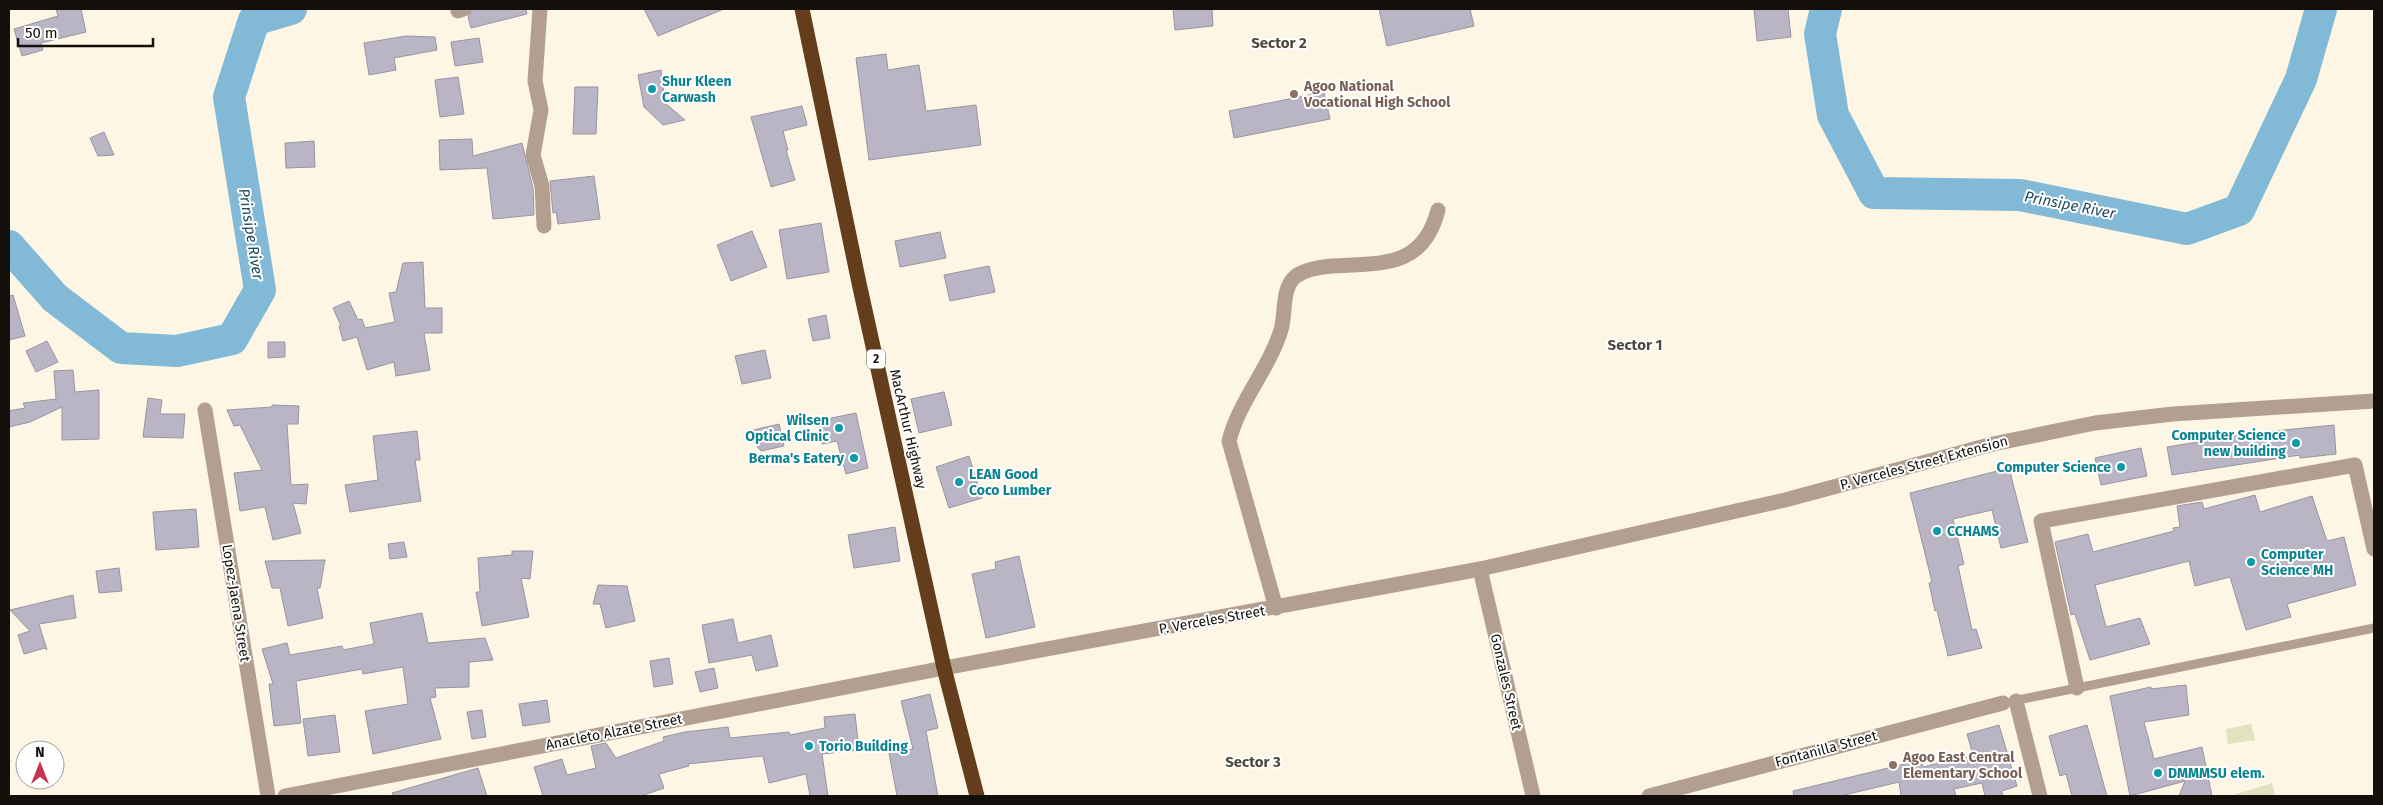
<svg xmlns="http://www.w3.org/2000/svg" width="2383" height="805" viewBox="0 0 2383 805" font-family="'Fira Sans',sans-serif">
<rect width="100%" height="100%" fill="#fdf6e5"/>
<g fill="#e0e3bd">
<path d="M2251,724l4,16 -27,4 -2,-15z"/>
<path d="M2272,783l3,13h-45z"/>
</g>
<g fill="none" stroke-linecap="round" stroke-linejoin="round">
<g stroke="#81b9d6" stroke-width="32">
<path d="M1826,9l-6,25 13,81 41,78 146,2 167,34 52,-19 62,-131 20,-70"/>
<path d="M9,246l46,52 66,50 56,3 55,-12 28,-49 -31,-193 25,-77 37,-11"/>
</g>
</g>
<g fill="#b9b5c5" stroke="#9894a4">
<path d="M56,9h25l5,23 -45,11 2,7 -21,6 -8,-27 44,-13z"/>
<path d="M473,9h53l1,5 -56,14 -3,-11z"/>
<path d="M644,9h80l-66,27z"/>
<path d="M1173,9h39l1,17 -38,4z"/>
<path d="M1379,9h91l4,17 -87,20z"/>
<path d="M1754,9h34l3,28 -34,4z"/>
<path d="M406,36l29,1 2,13 -43,8 2,12 -27,5 -5,-32z"/>
<path d="M479,38l4,24 -28,4 -4,-24z"/>
<path d="M886,54l2,16 31,-5 7,46 50,-6 5,40 -112,15 -13,-102z"/>
<path d="M661,70l4,33 20,17 -22,5 -19,-18 -6,-32z"/>
<path d="M458,77l6,37 -24,3 -5,-37z"/>
<path d="M575,87h23l-2,47h-23z"/>
<path d="M1324,92l6,27 -96,19 -5,-27z"/>
<path d="M802,106l5,19 -24,6 5,19h-2l9,30 -24,7 -20,-70z"/>
<path d="M104,132l10,23 -16,1 -8,-18z"/>
<path d="M472,139l1,17 49,-13 11,45 1,27 -41,4 -6,-51 -47,2 -1,-30z"/>
<path d="M314,141l1,26 -29,1 -1,-25z"/>
<path d="M594,176l6,43 -42,5 -2,-12 -3,1 -3,-32z"/>
<path d="M821,223l8,49 -42,7 -8,-49z"/>
<path d="M752,231l15,36 -36,14 -14,-36z"/>
<path d="M940,232l6,26 -46,9 -5,-26z"/>
<path d="M423,262l2,46h17v25h-18l6,37 -34,6 -2,-14 -27,8 -10,-33 -14,4 -4,-15h2l-8,-18 16,-7 9,19 4,-1 3,9 30,-6 -6,-29 7,-1 7,-29z"/>
<path d="M989,266l6,26 -45,9 -6,-26z"/>
<path d="M13,295l12,41 -16,4v-44z"/>
<path d="M826,315l4,23 -17,3 -5,-22z"/>
<path d="M47,341l11,21 -22,10 -10,-21z"/>
<path d="M268,342h17v15l-17,1z"/>
<path d="M765,350l6,28 -29,6 -7,-28z"/>
<path d="M73,370l2,22 24,-2v49l-37,1v-33l-32,15 -21,5v-16l16,-3 -2,-5 33,-4 -2,-28z"/>
<path d="M944,392l8,33 -33,8 -8,-34z"/>
<path d="M148,398l14,2 -2,14h25l-2,24 -40,-1z"/>
<path d="M272,405l27,1 -1,18h-11l4,61 17,-1 -2,20 -13,-1 8,30 -28,7 -8,-33 -25,4 -6,-38 28,-3 -22,-45 -6,1 -7,-16 45,-3z"/>
<path d="M856,413l12,55 -22,6 -9,-33 -15,3 -5,-23z"/>
<path d="M779,424l5,22 -23,5 -16,-19z"/>
<path d="M2334,425l2,29 -36,4v-3l-128,20 -5,-28 87,-14z"/>
<path d="M417,431l3,29h-5l6,41 -71,11 -5,-27 33,-5 -5,-44z"/>
<path d="M2141,448l6,28 -46,9 -6,-27z"/>
<path d="M969,456l13,42 -33,10 -13,-41z"/>
<path d="M2009,468l19,74 -27,6 -9,-38 -39,9 11,45 -6,2 14,64 4,-1 6,19 -34,8 -11,-46 -2,1 -6,-28 3,-1 -22,-89z"/>
<path d="M2255,495l5,17 52,-16 15,45 17,-4 12,48 -69,19 4,13 -45,13 -16,-53 -35,9 -6,-25 -94,24 11,42 34,-9 10,26 -60,16 -15,-46 -4,1 -16,-73 33,-8 5,18 81,-21 -1,-3 7,-1 -3,-21 25,-4 2,7z"/>
<path d="M196,509l3,38 -43,3 -3,-38z"/>
<path d="M895,527l5,34 -46,7 -6,-33z"/>
<path d="M404,542l3,15 -17,2 -2,-15z"/>
<path d="M512,551h21l-3,28 -9,-1 8,39 -47,9 -6,-34h4l-2,-34 34,-3z"/>
<path d="M1019,556l16,71 -49,11 -14,-64 24,-5 -1,-7z"/>
<path d="M325,560l-5,28h-3l6,30 -35,8 -8,-38h-8l-7,-27z"/>
<path d="M119,568l3,23 -23,2 -3,-22z"/>
<path d="M598,585l29,1 8,35 -29,7 -6,-24h-7z"/>
<path d="M73,595l3,23 -37,6 8,26 -2,-2 -21,6 -6,-19 12,-4 -20,-21z"/>
<path d="M422,613l6,30 57,-5 8,22 -24,2v25l-34,1 1,9 -6,1 11,41 -68,15 -8,-43 43,-7 -5,-37 -40,7 -1,-5 -66,12 5,42 -27,3 -5,-42h4l-11,-35 25,-6 3,12 52,-9 1,4 31,-6 -4,-21z"/>
<path d="M733,619l5,24 33,-8 7,31 -22,5 -4,-16 -43,8 -7,-38z"/>
<path d="M669,658l4,26 -19,3 -4,-26z"/>
<path d="M714,668l4,20 -18,4 -5,-20z"/>
<path d="M2186,685l3,30 -45,7 10,37 48,-12 10,49h-33l6,-15 -55,15 -20,-100 41,-9v2z"/>
<path d="M930,694l8,34 -12,3 12,65h-41l-8,-43 24,-4 -12,-48z"/>
<path d="M547,700l3,22 -27,4 -4,-22z"/>
<path d="M482,710l4,27 -14,2 -5,-27z"/>
<path d="M855,714l4,36 -37,4 6,42h-18l-4,-22 -37,9 -6,-27 -75,8 1,2 -30,8 5,14 -23,8h-98l-9,-29 28,-8 5,16 29,-7 -5,-22 15,-3 10,15 48,-17 -1,-4 22,-5 43,-5 2,11 59,-6 1,3 35,-7 -1,-11z"/>
<path d="M335,715l5,37 -32,4 -5,-37z"/>
<path d="M1999,725l18,61 -15,5 1,5h-18l-3,-13 -28,6 2,7h-55l-2,-14 -59,14h-46l-1,-5 128,-31 2,7 50,-12 -6,-21z"/>
<path d="M2087,725l20,71h-35l-6,-22 -6,2 -11,-40z"/>
<path d="M478,768l9,28h-94l-1,-3z"/>
</g>
<g fill="none" stroke-linecap="round" stroke-linejoin="round">
<path stroke="#b39f8f" stroke-width="9" d="M2013,701l361,-73"/>
<g stroke="#b39f8f" stroke-width="15">
<path d="M540,9l-5,72 6,29 -8,45 9,31 2,40"/>
<path d="M458,11l6,-2"/>
<path d="M205,410l63,386"/>
<path d="M1480,569l53,227"/>
<path d="M1276,608l-47,-167c10,-40 40,-72 52,-111 5,-16 0,-42 15,-54 10,-7 24,-9 36,-10 51,-3 91,2 106,-56"/>
<path d="M2077,688l-36,-167 314,-56 19,84"/>
<path d="M2016,701l24,95"/>
<path d="M285,796l659,-128 536,-99 305,-69 208,-56 102,-21 78,-9 201,-13"/>
<path d="M1649,796l354,-93"/>
</g>
<path stroke="#643d1c" stroke-width="15" d="M802,9l57,274 85,385 33,128"/>
</g>
<g fill="#0f9aa8" stroke="#fff" stroke-width="2">
<circle cx="652" cy="89" r="5"/>
<circle cx="839" cy="428" r="5"/>
<circle cx="2296" cy="443" r="5"/>
<circle cx="854" cy="458" r="5"/>
<circle cx="2121" cy="467" r="5"/>
<circle cx="959" cy="482" r="5"/>
<circle cx="1937" cy="531" r="5"/>
<circle cx="2251" cy="562" r="5"/>
<circle cx="809" cy="746" r="5"/>
<circle cx="2158" cy="773" r="5"/>
</g>
<g fill="#8d6e63" stroke="#fff" stroke-width="2">
<circle cx="1294" cy="94" r="5"/>
<circle cx="1893" cy="765" r="5"/>
</g>
<g text-anchor="middle" dominant-baseline="central" stroke-width="4" stroke-linejoin="round" paint-order="stroke">
<rect fill="#fff" stroke="#5a5854" stroke-width="1" x="867" y="349.5" width="18" height="19" rx="4"/>
<g font-size="12" font-weight="bold" fill="#13100b">
<text x="876" y="359">2</text>
</g>
<g font-size="14" font-weight="bold" fill="#0d838f" stroke="#fff" text-anchor="start">
<text x="662" y="81">Shur Kleen<tspan x="662" dy="16">Carwash</tspan></text>
<text x="829" y="420" text-anchor="end">Wilsen<tspan x="829" dy="16">Optical Clinic</tspan></text>
<text x="2286" y="435" text-anchor="end">Computer Science<tspan x="2286" dy="16">new building</tspan></text>
<text x="844" y="458" text-anchor="end">Berma's Eatery</text>
<text x="2111" y="467" text-anchor="end">Computer Science</text>
<text x="969" y="474">LEAN Good<tspan x="969" dy="16">Coco Lumber</tspan></text>
<text x="1947" y="531">CCHAMS</text>
<text x="2261" y="554">Computer<tspan x="2261" dy="16">Science MH</tspan></text>
<text x="819" y="746">Torio Building</text>
<text x="2168" y="773">DMMMSU elem.</text>
</g>
<g font-size="14" font-weight="bold" fill="#785e54" stroke="#fff" text-anchor="start">
<text x="1304" y="86">Agoo National<tspan x="1304" dy="16">Vocational High School</tspan></text>
<text x="1903" y="757">Agoo East Central<tspan x="1903" dy="16">Elementary School</tspan></text>
</g>
<g font-size="14" fill="#13100b" stroke="#fff">
<text transform="translate(908 429) rotate(77)">MacArthur Highway</text>
<text transform="translate(1924 463) rotate(-15)">P. Verceles Street Extension</text>
<text transform="translate(236 603) rotate(81)">Lopez-Jaena Street</text>
<text transform="translate(1212 620) rotate(-10)">P. Verceles Street</text>
<text transform="translate(1506 682) rotate(77)">Gonzales Street</text>
<text transform="translate(614 732) rotate(-11)">Anacleto Alzate Street</text>
<text transform="translate(1826 749) rotate(-15)">Fontanilla Street</text>
</g>
<g font-size="15" font-weight="bold" fill="#4d483a" stroke="#fff">
<text x="1279" y="43">Sector 2</text>
<text x="1635" y="345">Sector 1</text>
<text x="1253" y="762">Sector 3</text>
</g>
<g font-size="15" font-style="italic" fill="#1d4b60" stroke="#fff">
<text transform="translate(2070 205) rotate(11)">Prinsipe River</text>
<text transform="translate(251 234) rotate(81)">Prinsipe River</text>
</g>
</g>
<rect width="2383" height="805" fill="none" stroke="#13100b" stroke-width="20"/>
<g transform="translate(40 765)"><circle r="24" fill="#ffffff" stroke="#a19f9d"/>
<path d="M0-4L9 19L0 12L-9 19Z" fill="#c53552"/>
<text y="-8" font-size="14" font-weight="bold" text-anchor="middle" fill="#13100b">N</text>
</g>
<path d="M18 38v8h135v-8" fill="none" stroke="#13100b" stroke-width="2.5"/>
<text x="25" y="38" font-size="15" fill="#13100b" stroke="#ffffff" stroke-width="4" paint-order="stroke">50 m</text>
</svg>
